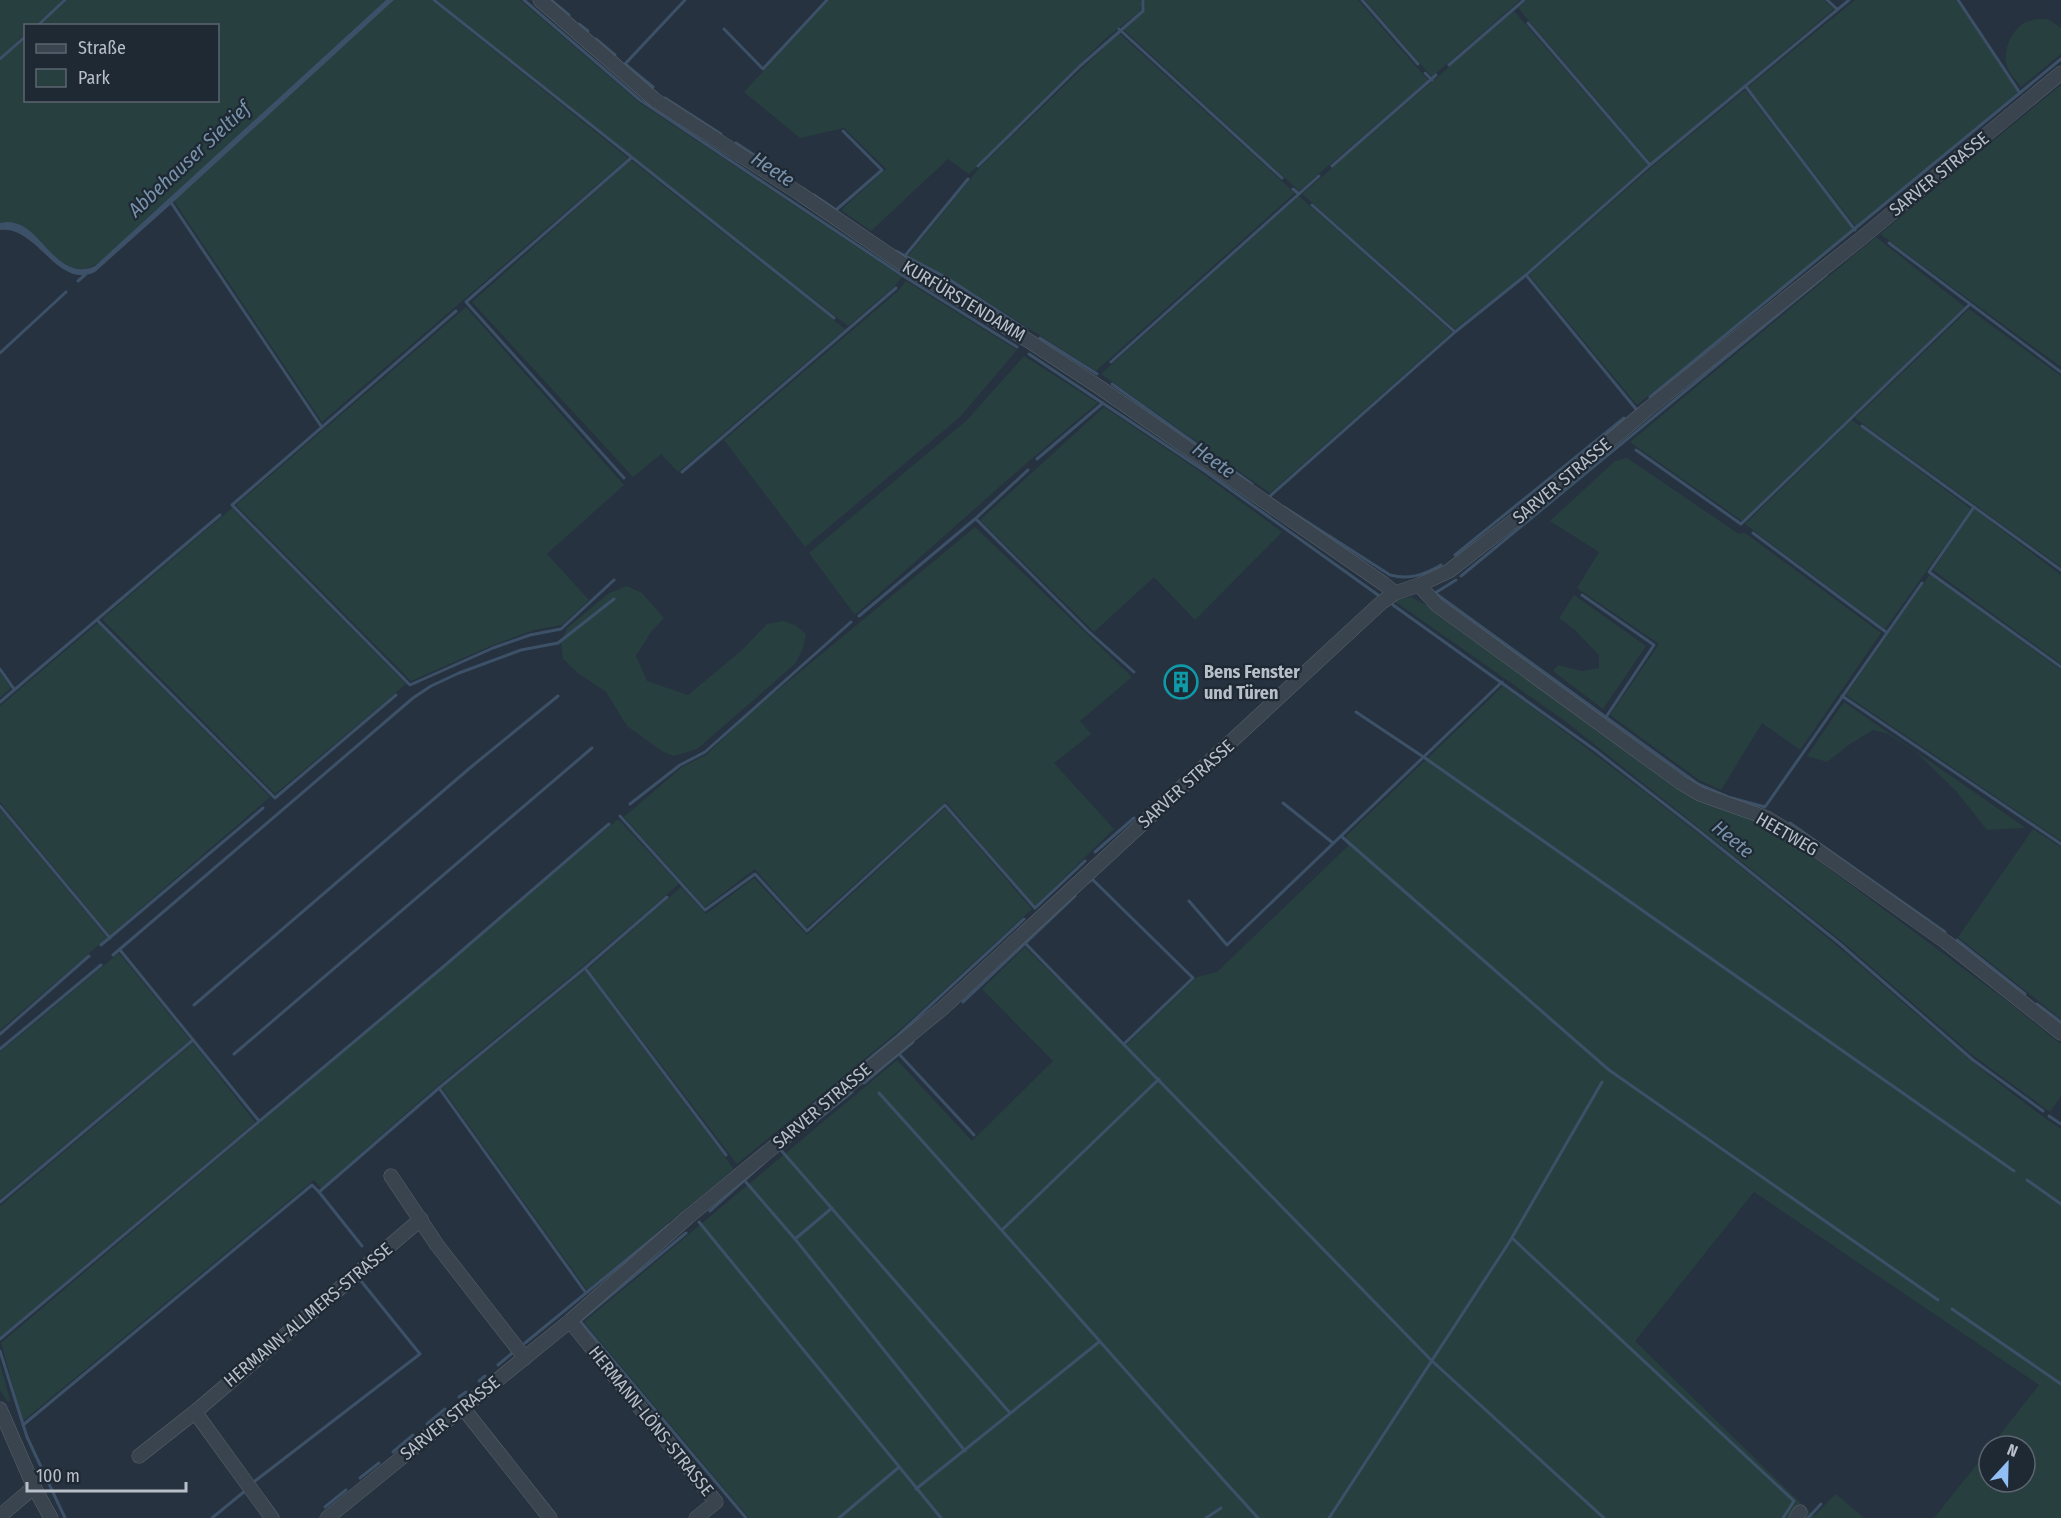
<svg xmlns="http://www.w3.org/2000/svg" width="2061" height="1518" viewBox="0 0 2061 1518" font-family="'Fira Sans Condensed',sans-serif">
<rect width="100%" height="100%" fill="#26323f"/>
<g fill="#283f40">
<path d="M0,0h63l-28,25 -9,1 -1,8 -25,24z"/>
<path d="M68,0h318l-284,260c-32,24 -45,-5 -67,-24 -5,-4 -11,-6 -17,-9 -7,-3 -11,-6 -18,-4v-162l25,-23 1,62h192v-74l-179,-1z"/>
<path d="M394,0h37l197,158 -306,264 -148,-221z"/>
<path d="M437,0h83l120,103 262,174 -6,8 -48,41 -217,-170z"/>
<path d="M829,0h311l2,3 -3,9 -35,28 -135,134 -21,-15 -77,72 -30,-21 45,-41 -42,-41 -44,10 -56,-46z"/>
<path d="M1145,0h213l70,80 -129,111 -176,-162 21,-18z"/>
<path d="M1365,0h155l-88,77z"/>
<path d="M1527,0h297l10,9 -183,154 -133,-155z"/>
<path d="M1855,0h101l62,92 -162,135 -108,-140z"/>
<path d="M1514,11l134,154 -123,109 -70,55 -153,-135z"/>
<path d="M2037,19h11l13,9v26l-40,33c-4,-6 -9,-11 -12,-16 -8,-15 0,-39 15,-48 3,-2 9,-3 13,-4z"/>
<path d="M1119,33l176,160 -199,178 -150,-95 -38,-20 72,-89z"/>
<path d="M2061,85v282l-181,-133z"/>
<path d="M1745,90l109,140 -217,175 -108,-130 125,-110z"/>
<path d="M631,160l214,169 -167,143 -17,-18 -28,23 -161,-175z"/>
<path d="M1299,196l153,136 -182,161 -169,-119z"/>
<path d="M1876,237l89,70 -223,214 -112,-79z"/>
<path d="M906,281l111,69 -57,67 -155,130 -81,-107 174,-149z"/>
<path d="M466,307l158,178 -77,69 42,46 -27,25 -28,5 -41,15 -82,36 -175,-176z"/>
<path d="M1969,309l92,67v191l-206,-149z"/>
<path d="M1024,356l74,47c-83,68 -162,141 -243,212l-46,-62 158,-133z"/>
<path d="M1104,407l91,61 87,64 -87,88 -41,-43 -60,55 -114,-112z"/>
<path d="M1852,420l119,89 -86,120 -140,-105z"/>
<path d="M1627,458l112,76 6,-1 136,100 -81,117 -38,-27 -41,67 -22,-10 -89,-65 49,-71 -82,-56 22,-36 -49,-31 65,-60z"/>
<path d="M232,508l174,176 -131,110 -173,-175z"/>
<path d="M1974,509l87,66v89l-128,-94z"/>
<path d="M975,527l157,150 -52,44 11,13 -37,29 60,66 -79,77 -89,-104 -140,126 -51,-59 -50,38 -81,-90 58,-50 24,-12 43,-41z"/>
<path d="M1930,574l131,96v171l-215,-146z"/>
<path d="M627,586l15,7 22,25 -13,14 -15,24 11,25 41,14 54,-45 25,-26 16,-3 12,4 11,9 -3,14 -8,16 -98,85 -23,7 -11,-4 -36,-26 -21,-34 -28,-19 -15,-14 -2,-17 6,-14 42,-35z"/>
<path d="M1574,595l72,51 -43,63 -50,-38 5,-6 24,6 17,-3v-13l-24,-25 -16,-12z"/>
<path d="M1411,597l17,9 262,190 72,28 42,26 203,151 54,43v52l-11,16 -79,-58 -126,-110 -280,-223 -172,-121z"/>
<path d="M98,623l172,174 -160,138 -110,-133v-96z"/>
<path d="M0,672l11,16 -11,10z"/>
<path d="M1503,686c111,81 220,165 326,253 77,64 150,134 232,190v389h-127l55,-69v33h36v-36h-34l48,-61 -285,-193 -119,149 179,175 22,-22 28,24h-1115l-165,-196 313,-262 75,81 81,-80 -71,-72 43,-42 100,99 72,-69 20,-5 131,-126 -2,-10z"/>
<path d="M1844,702l182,126 -39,2 -30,-38 -40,-39 -29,-19 -15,-4 -23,14 -23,18 -20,-6z"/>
<path d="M945,808l87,101 -130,119 -165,136 -149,-195 93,-82 25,27 48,-36 53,57z"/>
<path d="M0,809l107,129 -107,92z"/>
<path d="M618,819l61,65 -98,84 -145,119 -115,101 -7,-8 -291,241 -22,-78z"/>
<path d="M2033,829l28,18v172l-103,-82z"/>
<path d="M119,953l71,87 -190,159v-147z"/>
<path d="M585,971l149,198 -147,121 -145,-202z"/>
<path d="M193,1043l62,79 -255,215v-131z"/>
<path d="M0,1363l10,37 -2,2 -8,-12z"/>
</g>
<path fill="#3c5167" d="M386,0h8l-224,205 -75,67c-38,18 -57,-46 -95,-42v-7c40,-10 53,62 95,43z"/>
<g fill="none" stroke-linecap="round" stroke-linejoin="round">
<g stroke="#3c5167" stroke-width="3">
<path d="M434,0l400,318"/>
<path d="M524,0l116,100 265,177 112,70"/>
<path d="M551,0l18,15"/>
<path d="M1362,0l56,64"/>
<path d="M1827,0l10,9"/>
<path d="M1958,0l62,93"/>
<path d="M1528,23l122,142"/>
<path d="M579,24l9,7"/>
<path d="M37,26l28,-26"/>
<path d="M724,29l39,40 64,-69"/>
<path d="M1119,29l163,149"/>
<path d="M596,39l19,16"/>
<path d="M0,59l26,-23"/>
<path d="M1449,65l75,-65"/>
<path d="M1425,73l7,7"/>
<path d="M653,87l-28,-23 60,-64"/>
<path d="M1746,87l109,143"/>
<path d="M665,98l56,36"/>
<path d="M736,143l54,36"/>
<path d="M978,166l102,-100 63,-55v-11"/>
<path d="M1332,166l104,-91"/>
<path d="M1293,189l6,5"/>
<path d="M814,195l22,15"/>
<path d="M170,201l151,225"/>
<path d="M1312,205l142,126"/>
<path d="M836,210l46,-40 -39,-39"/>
<path d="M1889,243l172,129"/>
<path d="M896,251l51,27 80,52"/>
<path d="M904,257l64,-78"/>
<path d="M1526,275l110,134"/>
<path d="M78,281l8,-7"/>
<path d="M456,311l-224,194 178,180 83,-37 37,-13 31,-6 53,-49"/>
<path d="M1040,338l57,36"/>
<path d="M0,353l66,-61"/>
<path d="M1029,354l177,118 172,123"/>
<path d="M1111,362l208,-186"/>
<path d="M1112,384l140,100"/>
<path d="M1650,397l411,-338"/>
<path d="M1862,426l199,144"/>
<path d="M1636,450l105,74 228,-219"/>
<path d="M1037,459l66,-56"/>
<path d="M682,472l214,-184"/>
<path d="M624,478l-158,-176 165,-144"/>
<path d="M1269,497l186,-165 71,-57 124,-110 199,-165"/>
<path d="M1284,507l106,68c19,5 34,0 51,-10"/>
<path d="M1974,507l-45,65 132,95"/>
<path d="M976,519l112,112 46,41"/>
<path d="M1753,533l133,99"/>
<path d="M1455,555l169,-137"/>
<path d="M1461,576l365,-301"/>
<path d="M1456,580l-21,13 263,191 30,13 37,10 157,-224"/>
<path d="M1582,595l72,50 -48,72"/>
<path d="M1393,605l202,145 103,80 141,113 134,117 70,51"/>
<path d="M859,616l116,-97 53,-49"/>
<path d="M97,620l178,178 121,-103"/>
<path d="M0,669l14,20"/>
<path d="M1842,696l219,148"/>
<path d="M0,702l220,-187"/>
<path d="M1356,712l69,46 589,413"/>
<path d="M1283,803l50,40"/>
<path d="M630,804l50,-39 25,-13 146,-130"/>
<path d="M0,806l110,132"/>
<path d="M620,816l85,94 50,-36 52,57 138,-126 90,103 50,-47"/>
<path d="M1790,823l155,109"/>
<path d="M1341,836l268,234 329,230"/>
<path d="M1095,852l39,-34"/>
<path d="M1090,881l2,-2 101,99 -68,65"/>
<path d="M1189,901l38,44 275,-263"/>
<path d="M1957,940l68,54"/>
<path d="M1025,943l406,417 173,158"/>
<path d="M101,945l162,-137"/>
<path d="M120,950l139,171"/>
<path d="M113,955l300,-257 18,-12 28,-13 62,-23 37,-7 56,-44"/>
<path d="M585,968l141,187"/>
<path d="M963,1002l112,-106"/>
<path d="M2037,1004l24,18"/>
<path d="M194,1005l277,-238 87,-71"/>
<path d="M0,1034l89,-78"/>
<path d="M0,1049l101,-84"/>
<path d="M234,1054l358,-306"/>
<path d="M899,1054l75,81"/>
<path d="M864,1083l49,-41"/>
<path d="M439,1088l147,205"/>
<path d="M879,1093c128,141 251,285 379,425"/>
<path d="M800,1116l96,-79 128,-118"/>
<path d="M2049,1116l12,8"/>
<path d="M816,1121l36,-29"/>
<path d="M780,1149l230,264"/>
<path d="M2027,1180l34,24"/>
<path d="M745,1181l50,58 170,212"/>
<path d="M319,1192l43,54"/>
<path d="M0,1202l193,-162"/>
<path d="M710,1211l56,-50"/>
<path d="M699,1222l242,296"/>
<path d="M1003,1229l156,-150"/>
<path d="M686,1233l-106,88 166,197"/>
<path d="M1512,1238l282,263 -11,17"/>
<path d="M795,1239l37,-31"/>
<path d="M1952,1309l109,75"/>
<path d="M0,1339l443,-372 166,-143"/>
<path d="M525,1343l144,-118"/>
<path d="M0,1351l27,86 38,81"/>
<path d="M498,1365l13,-11"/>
<path d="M479,1381l6,-5"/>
<path d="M459,1397l7,-5"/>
<path d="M427,1424l18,-15"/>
<path d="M23,1425l289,-240 7,7 120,-104 146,-120 82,-71"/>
<path d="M393,1452l20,-17"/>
<path d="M360,1478l19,-15"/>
<path d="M255,1481l165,-127 -59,-73"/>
<path d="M916,1489l183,-147"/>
<path d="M325,1507l21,-17"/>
<path d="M212,1518l33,-27"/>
<path d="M839,1518l59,-50"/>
<path d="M1206,1518l15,-10"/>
<path d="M1329,1518l181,-277 92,-159"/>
<path d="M1808,1518l13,-14"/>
</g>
<g stroke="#58626c" stroke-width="15">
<g id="minor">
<path d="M540,0l115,100 144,93 111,76 119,72 70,46 285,197 11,9"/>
<path d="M1419,585l18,20 243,177 20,12 67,24 37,23 142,101 115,91"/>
<path d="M391,1176l46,69 88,113"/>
<path d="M570,1321l146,181 -20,16"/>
<path d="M463,1408l87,110"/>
<path d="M0,1409l34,78 17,31"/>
<path d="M195,1412l77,106"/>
<path d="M139,1456l56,-44 226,-193"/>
<path d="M0,1516l34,-29"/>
<path d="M327,1518l243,-197 118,-104 255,-209 439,-406 13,-9 24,-8 30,-14 80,-62 120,-101 214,-171 198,-164"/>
<path d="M1796,1518l4,-6"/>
</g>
</g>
<use href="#minor" stroke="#3a444f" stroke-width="14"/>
</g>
<defs>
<g id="building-ring" transform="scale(1.725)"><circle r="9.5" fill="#1f2934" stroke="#0f9aa8" stroke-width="1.5"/><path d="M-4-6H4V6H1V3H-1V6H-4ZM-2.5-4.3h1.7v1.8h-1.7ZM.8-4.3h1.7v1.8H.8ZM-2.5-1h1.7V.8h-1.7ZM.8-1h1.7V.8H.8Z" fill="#0f9aa8"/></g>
</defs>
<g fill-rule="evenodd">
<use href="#building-ring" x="1181" y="682"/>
</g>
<g text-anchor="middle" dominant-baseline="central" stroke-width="4.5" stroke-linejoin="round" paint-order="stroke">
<g font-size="18" fill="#b7bfc9" stroke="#1f2934">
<text transform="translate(1939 174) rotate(-39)">SARVER STRASSE</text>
<text transform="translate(964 301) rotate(31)">KURFÜRSTENDAMM</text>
<text transform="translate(1562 481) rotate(-40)">SARVER STRASSE</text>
<text transform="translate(1186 784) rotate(-42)">SARVER STRASSE</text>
<text transform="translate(1787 834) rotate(30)">HEETWEG</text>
<text transform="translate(822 1106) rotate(-40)">SARVER STRASSE</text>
<text transform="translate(308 1315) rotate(-40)">HERMANN-ALLMERS-STRASSE</text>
<text transform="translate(450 1418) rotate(-39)">SARVER STRASSE</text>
<text transform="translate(651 1421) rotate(51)">HERMANN-LÖNS-STRASSE</text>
</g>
<g font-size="18" font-weight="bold" fill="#b7bfc9" stroke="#1f2934" text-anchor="start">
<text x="1204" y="672">Bens Fenster<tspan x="1204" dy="21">und Türen</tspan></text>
</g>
<g font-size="20" font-style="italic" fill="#7892ab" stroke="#1f2934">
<text transform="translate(189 159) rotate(-43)">Abbehauser Sieltief</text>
<text transform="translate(773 169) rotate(33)">Heete</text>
<text transform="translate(1214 460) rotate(35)">Heete</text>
<text transform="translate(1733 839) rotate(39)">Heete</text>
</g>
</g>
<rect x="24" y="24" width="195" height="78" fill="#1f2934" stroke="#5c6570" stroke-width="1.5"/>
<rect x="36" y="44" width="30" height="9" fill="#3a444f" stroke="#5c6570" stroke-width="1.5"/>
<text x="78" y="54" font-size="18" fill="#b7bfc9">Straße</text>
<rect x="36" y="69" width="30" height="18" fill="#283f40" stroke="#5c6570" stroke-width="1.5"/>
<text x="78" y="84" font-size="18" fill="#b7bfc9">Park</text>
<g transform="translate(2007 1464) rotate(22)"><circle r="28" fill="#1f2934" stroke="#5c6570" stroke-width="1.5"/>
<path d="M0-4.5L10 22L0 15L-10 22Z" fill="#91bef4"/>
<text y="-9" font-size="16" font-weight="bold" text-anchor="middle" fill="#b7bfc9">N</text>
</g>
<path d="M27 1482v9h159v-9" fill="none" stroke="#b7bfc9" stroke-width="3"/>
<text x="36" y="1482" font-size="18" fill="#b7bfc9" stroke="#1f2934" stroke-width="4.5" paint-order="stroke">100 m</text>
</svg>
